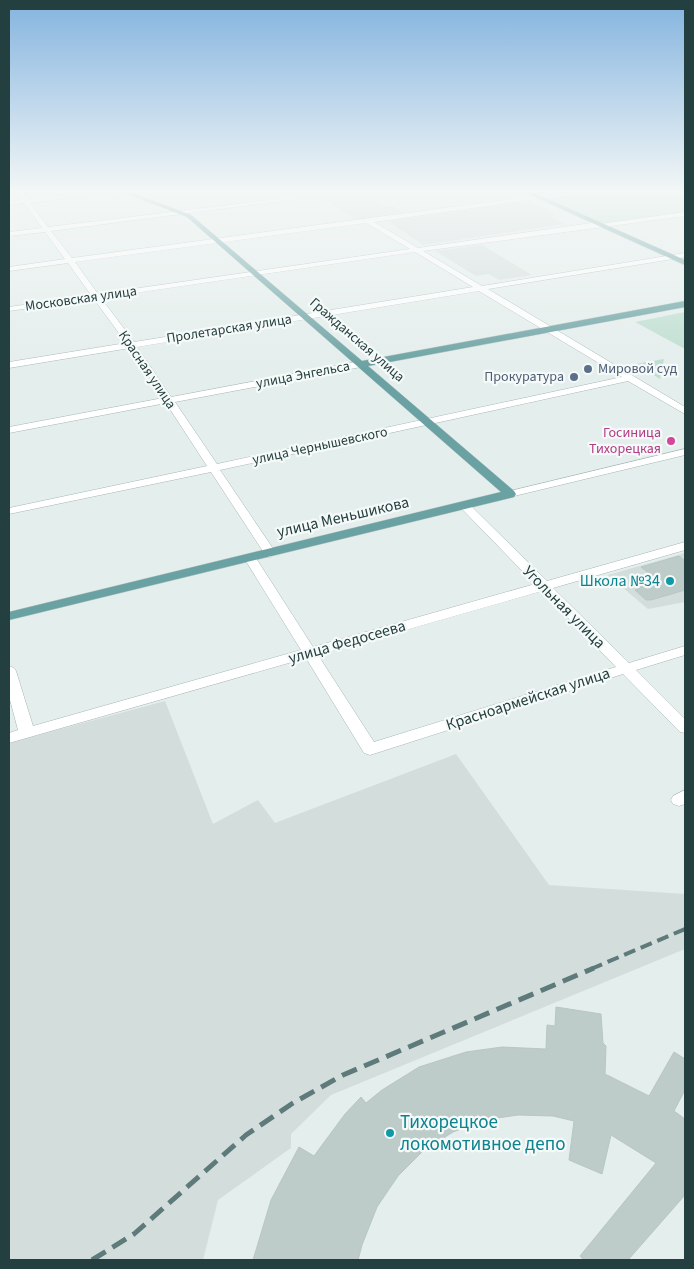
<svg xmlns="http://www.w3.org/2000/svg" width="694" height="1269" viewBox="0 0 694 1269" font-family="'Source Sans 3',sans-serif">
<rect width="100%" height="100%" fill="#e4eeec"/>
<g fill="#d3dedc">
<path d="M361,194l23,13 9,-1 11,7 -47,7 -33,-21z"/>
<path d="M529,201l26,13 -4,4 14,6 -142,21 -35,-24z"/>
<path d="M482,245l50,30 -33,5 -10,-6 -13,2 -41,-25z"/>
<path d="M685,553v49l-37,7 -40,-34z"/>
<path d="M165,701l48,123 45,-24 17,23 181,-69 93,131 136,9v55l-354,146 -40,39v14l-73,52 -15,60h-194v-517z"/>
</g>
<g fill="#beded0">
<path d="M594,192h91v20l-83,12 -56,-26z"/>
<path d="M685,312v37l-50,-27z"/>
<path d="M664,359l-4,20 -24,-15z"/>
</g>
<g fill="#bdcbc9" stroke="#b7c7c5">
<path d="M679,556l6,5v29l-34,10h-5l-11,-10 3,-1 -2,-2 21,-7 -16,-13z"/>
<path d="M556,1007l45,7 2,29 3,3 -1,28 44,22 25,-44 11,7v31l-11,21 11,8v76l-57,65h-44l-4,-4 76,-93 -45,-28 -9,39 -33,-14 5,-39 -21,-5 -35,-1 -34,5 -31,12 -29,18 -26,26 -21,31 -15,38 -4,15h-105l18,-60 28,-53 15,9 31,-42 16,-17 5,6 16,-13 37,-23 47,-15 36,-5 44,2 1,-24 8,1z"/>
</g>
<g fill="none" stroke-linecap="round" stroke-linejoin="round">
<g stroke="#a7b6b5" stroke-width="1">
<g id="minor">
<path d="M16,192h6l5,7 87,-7 -84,11 18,24 288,-35h14l-299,39 21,27 469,-63 2,3 -169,24 44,26 180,-26 3,2 84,-12v4l-262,35 59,35 203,-33v4l-197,32 197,118v7l-57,-33 -408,89 56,83 -6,4 -4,-1 -55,-84 -202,42v-6l198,-42 -41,-63 -157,30v-6l154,-29 -33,-50 -121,20v-6l117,-19 -32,-44 -85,12v-4l82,-12 -23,-32 -59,8v-4l56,-8 -20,-27 -36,4v-4l33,-4 -18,-25 -15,2v-4l13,-1zM366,223l44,26 -312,45 -23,-32zM415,252l58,35 -339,55 -33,-44zM479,291l143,86 -405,87 -42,-62 186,-35 4,-3 -4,-3 -190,36 -34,-50z"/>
<path d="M573,192h14l-35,6 -3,-2z"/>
<path d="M685,449v6l-175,42 -6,-3 2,-2z"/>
<path d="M465,503l4,1 78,77 138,-39v8l-132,38 76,75 56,-17v9l-49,15 49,49v14l-5,-1 -57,-58 -253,81 -6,-2 -58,-95 -297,85v-10l9,-3 -9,-34v-30l5,2 2,3 17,55 268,-76 -57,-92 2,-3h8l59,92 222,-63 -74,-76 -2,-2zM542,591l74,76 -242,75 -56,-87z"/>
<path d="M685,790v14l-6,2 -6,-2 -2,-4 2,-4z"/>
</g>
</g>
<g stroke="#c2c9c9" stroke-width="1">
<g id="major">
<path d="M122,192h8l61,23 171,146 323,-60v6l-317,59 146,125 2,3 -2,3 -505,123v-8l492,-120 -314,-275z"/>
<path d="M524,192h8l153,68v5z"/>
</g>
</g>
<use href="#minor" fill="#fff" fill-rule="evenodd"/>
<use href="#major" fill="#6aa1a2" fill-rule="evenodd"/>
<path stroke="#5e7a7b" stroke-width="4" stroke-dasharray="12 6" stroke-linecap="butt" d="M591,969l94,-40"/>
<path stroke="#5e7a7b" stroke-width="5" stroke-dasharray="16 8" stroke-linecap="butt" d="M92,1260l42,-26 112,-99 47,-32 50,-28 251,-107"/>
</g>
<linearGradient id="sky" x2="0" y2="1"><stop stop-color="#84b4df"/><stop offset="0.52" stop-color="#f3f7f6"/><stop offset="1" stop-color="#f3f7f6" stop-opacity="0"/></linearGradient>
<rect width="694" height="369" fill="url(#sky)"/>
<g fill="#5c6f8a" stroke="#f5faf9" stroke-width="2">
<circle cx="588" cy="369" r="5"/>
<circle cx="574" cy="377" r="5"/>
</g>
<circle fill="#d1479c" stroke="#f5faf9" stroke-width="2" cx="671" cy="441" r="5"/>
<g fill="#0f9aa8" stroke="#f5faf9" stroke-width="2">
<circle cx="670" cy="581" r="5"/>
<circle cx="390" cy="1133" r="5"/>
</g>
<g text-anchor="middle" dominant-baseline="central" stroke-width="4.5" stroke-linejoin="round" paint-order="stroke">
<g font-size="14" fill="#243f3f" stroke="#f5faf9">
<text transform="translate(81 299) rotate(-8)">Московская улица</text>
<text transform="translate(229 329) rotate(-9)">Пролетарская улица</text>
<text transform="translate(357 340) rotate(41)">Гражданская улица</text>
<text transform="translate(147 370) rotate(56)">Красная улица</text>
<text transform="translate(303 375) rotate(-11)">улица Энгельса</text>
<text transform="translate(320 446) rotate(-12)">улица Чернышевского</text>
</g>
<g font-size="14" fill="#4e5e75" stroke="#f5faf9" text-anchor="start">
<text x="598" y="369">Мировой суд</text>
<text x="564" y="377" text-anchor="end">Прокуратура</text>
</g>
<g font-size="14" fill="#b23c85" stroke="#f5faf9" text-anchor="end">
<text x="661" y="433">Госиница<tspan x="661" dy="16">Тихорецкая</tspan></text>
</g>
<g font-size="16" fill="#243f3f" stroke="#f5faf9">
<text transform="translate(343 517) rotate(-13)">улица Меньшикова</text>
<text transform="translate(564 607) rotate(45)">Угольная улица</text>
<text transform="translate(347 642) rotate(-16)">улица Федосеева</text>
<text transform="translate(528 699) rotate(-18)">Красноармейская улица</text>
</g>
<g font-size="16" fill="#0d838f" stroke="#f5faf9" text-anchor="end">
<text x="660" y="581">Школа №34</text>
</g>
<g font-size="19" fill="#0d838f" stroke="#f5faf9" text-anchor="start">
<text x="400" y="1122">Тихорецкое<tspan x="400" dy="22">локомотивное депо</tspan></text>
</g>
</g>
<rect width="694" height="1269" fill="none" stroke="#243f3f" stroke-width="20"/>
</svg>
